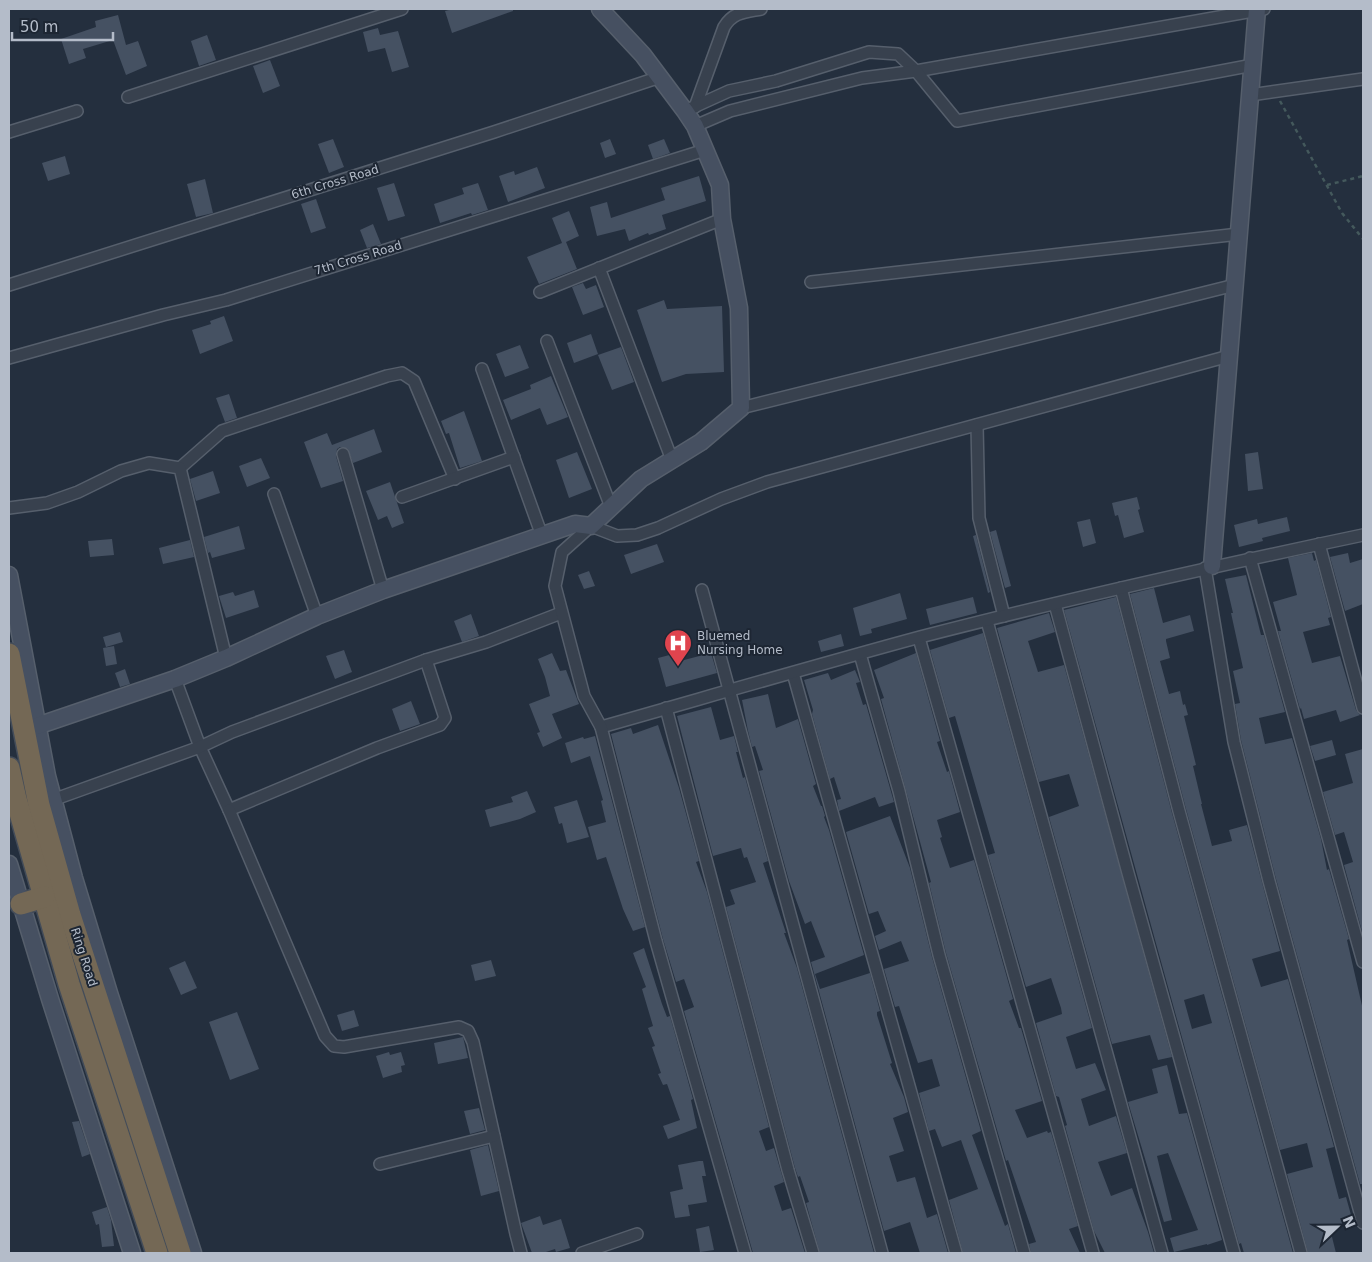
<svg xmlns="http://www.w3.org/2000/svg" width="1372" height="1262" viewBox="0 0 1372 1262" font-family="'DejaVu Sans',sans-serif">
<rect width="100%" height="100%" fill="#242f3e"/>
<g fill="#455162" fill-rule="evenodd">
<path d="M453,9h60v2l-61,22 -7,-22z"/>
<path d="M118,15l8,30 12,-4 9,25 -21,9 -13,-35 -30,9 3,9 -17,6 -8,-25 35,-12 -1,-6z"/>
<path d="M378,28l2,7 18,-4 11,36 -17,5 -7,-24 -17,4 -5,-20z"/>
<path d="M207,35l9,25 -17,6 -8,-25z"/>
<path d="M270,60l10,26 -17,7 -10,-27z"/>
<path d="M333,139l11,28 -15,6 -11,-29z"/>
<path d="M610,139l6,15 -11,4 -5,-15z"/>
<path d="M664,139l6,14 -17,6 -5,-14z"/>
<path d="M65,156l5,18 -22,7 -6,-18z"/>
<path d="M537,167l8,21 -37,14 -9,-26 15,-5 1,4z"/>
<path d="M699,176l7,25 -44,14 4,14 -17,6 -1,-2 -19,8 -4,-12 -28,7 -7,-29 17,-5 4,16 54,-18 -4,-12z"/>
<path d="M205,179l8,34 -17,4 -9,-33z"/>
<path d="M394,183l11,33 -17,5 -11,-33z"/>
<path d="M478,183l10,27 -16,5 -1,-2 -31,10 -6,-19 30,-10 -2,-6z"/>
<path d="M316,199l10,29 -15,5 -10,-29z"/>
<path d="M569,211l10,25 -13,6 11,27 -38,15 -12,-27 35,-14 -10,-25z"/>
<path d="M373,224l8,20 -14,4 -7,-18z"/>
<path d="M583,283l3,6 10,-4 8,22 -21,8 -11,-28z"/>
<path d="M664,300l3,9 55,-3 2,66 -38,2 -24,8 -25,-72z"/>
<path d="M224,316l9,25 -33,13 -8,-24 19,-6 -1,-3z"/>
<path d="M591,334l7,20 -24,9 -7,-20z"/>
<path d="M520,345l9,23 -24,9 -9,-23z"/>
<path d="M621,347l13,35 -22,8 -14,-35z"/>
<path d="M551,376l17,41 -21,8 -7,-17 -29,12 -8,-20 28,-11 -1,-4z"/>
<path d="M229,394l8,24 -12,4 -9,-24z"/>
<path d="M464,411l18,50 -22,7 -11,-35 -3,1 -5,-13z"/>
<path d="M374,429l8,23 -29,11 -5,-14 -8,-2 -3,2 -1,7 7,25 -22,7 -17,-46 23,-9 5,12z"/>
<path d="M577,452l15,37 -23,9 -13,-38z"/>
<path d="M1258,452l5,37 -15,2 -3,-37z"/>
<path d="M261,458l9,20 -23,9 -8,-21z"/>
<path d="M213,471l7,22 -24,8 -6,-22z"/>
<path d="M390,482l14,41 -12,5 -5,-12 -9,4 -12,-29z"/>
<path d="M1137,497l3,12 -2,1 6,22 -20,6 -6,-23 -3,1 -3,-13z"/>
<path d="M1287,517l3,14 -28,7 1,3 -24,6 -5,-22 23,-6 1,5z"/>
<path d="M1090,519l6,24 -13,4 -6,-25z"/>
<path d="M239,526l6,23 -33,9 -2,-6 -2,1 -4,-16z"/>
<path d="M996,530l15,56 -6,2 -15,-56z"/>
<path d="M976,535l14,57 -2,1 -15,-57z"/>
<path d="M112,539l2,16 -24,2 -2,-16z"/>
<path d="M190,540l4,17 -31,7 -4,-16z"/>
<path d="M657,544l7,18 -33,12 -7,-19z"/>
<path d="M1312,553l2,8 2,-1 15,57 -3,1 2,7 -27,7 9,31 28,-7 16,54 4,5 -20,7 -4,-12 -32,9 -3,-11 -1,1 -22,-78h3l-8,-29 24,-7 -9,-37z"/>
<path d="M1348,553l2,10 13,-4v45l-18,7 -15,-54z"/>
<path d="M589,571l6,15 -11,3 -6,-14z"/>
<path d="M1246,575l15,60h3l21,77 -26,6 6,26 27,-6 29,101 6,31 2,-1 20,70 -2,1 16,70v174h-3l-84,-305 -35,-139 -6,-36 5,-1 -7,-32 10,-3 -12,-55h2l-8,-34z"/>
<path d="M1154,588l9,35 27,-8 4,16 -28,8v2l4,17 -10,3 9,33 11,-3 3,14 2,-1 3,11 -4,1 12,49 -3,1 9,38h-1l11,42 20,-5 -3,-11 18,-5 33,126 -28,8 9,28 27,-8 46,168 -8,2 13,50 7,-2 7,25 -23,7 6,24h-28l-21,-79 26,-7 -6,-24 -27,7 -94,-341 -56,-215z"/>
<path d="M254,590l5,17 -33,11 -7,-22 14,-4 2,4z"/>
<path d="M900,593l7,26 -36,10 1,4 -12,3 -7,-28z"/>
<path d="M973,597l4,16 -47,12 -4,-16z"/>
<path d="M1116,597l56,216 121,440h-49l-3,-10 -2,1 -175,-634zM1204,994l8,29 -20,6 -8,-29z"/>
<path d="M1049,613l6,19 -27,9 10,31 26,-7 108,392 -14,3 -8,-25 -38,9 -63,-227 30,-11 -10,-32 -30,8 -42,-154z"/>
<path d="M471,614l8,22 -17,6 -8,-21z"/>
<path d="M120,632l3,10 -17,5 -3,-10z"/>
<path d="M983,633l109,395 -26,9 10,32 19,-6 11,27 -25,9 8,27 27,-10 11,37 -29,9 13,34 21,-8 16,44 6,21h-49l-11,-22 -29,-105 2,-1 -8,-28 -3,-1 -20,-73 26,-9 -1,-6 -10,-30 -25,9 -38,-132 7,-2 -40,-137 -6,2 -19,-68z"/>
<path d="M841,634l3,12 -23,6 -3,-11z"/>
<path d="M114,646l3,18 -11,2 -3,-18z"/>
<path d="M344,650l8,22 -17,7 -9,-23z"/>
<path d="M681,652l3,8 27,-7 6,20 -51,14 -8,-29z"/>
<path d="M552,653l8,18 6,-1 13,34 -27,10 10,24 -19,9 -6,-14 3,-1 -11,-28 21,-8 -5,-19 -7,-18z"/>
<path d="M916,653l24,88 -3,1 10,30 2,-1 11,41 -23,8 5,17 -2,1 10,30 24,-8 39,139 -4,2 10,27h2l21,73 -27,9 12,28 20,-7 1,2 3,-1 27,94 -9,3 11,24h-49l-2,-9 7,-2 -28,-82 -2,1 -60,-208 -17,-70 2,-1 -50,-183 3,-1 -10,-28z"/>
<path d="M125,669l5,15 -10,3 -5,-14z"/>
<path d="M855,670l5,12 -4,1 7,22 3,-1 28,98 -15,5 -4,-10 -36,14 -2,-11 4,-1 -7,-22 -4,2 -18,-65 1,-4 -9,-30 24,-7 3,7z"/>
<path d="M768,694l8,34 22,-9 18,65 -3,2 8,20h1l3,10 -1,1 5,13 35,125 -49,19 5,15 50,-16 10,38 -3,1v3l15,48 -2,1 14,33 4,15 -15,6 11,33 -15,5 8,26 18,-5 12,41 10,-4 11,39h-28l-10,-31 -26,9 -73,-269 14,-5 -14,-36 -6,3 -16,-43 -30,-110 4,-1 -8,-24 -3,1 -4,-16 -6,-31z"/>
<path d="M411,701l9,23 -20,7 -8,-22z"/>
<path d="M711,707l9,33 14,-4 4,16h-2l7,26 2,-1 23,84 -5,2 23,70h-2l13,35 77,285h-54l-14,-50 3,-1 -9,-26 -2,1 -3,-9 -69,-261 9,-3 -5,-14 26,-8 -9,-25 -3,1 -3,-10 -28,8 -36,-140z"/>
<path d="M658,725l21,63 20,73 -3,1 11,30 62,235 -10,4 7,20 8,-3 10,34 -10,4 8,25 9,-3 14,45h-52l-69,-242 10,-4 -10,-28 -8,3 -13,-43 -52,-205 20,-6 2,6z"/>
<path d="M595,736l50,191 -12,4 -10,-22 -17,-52 -9,3 -9,-33 18,-5 -5,-21 2,-1 -13,-44 -19,7 -6,-20 18,-6 1,2z"/>
<path d="M1332,740l4,15 -21,6 -5,-15z"/>
<path d="M1363,749v186l-19,-70 9,-3 -9,-30 -9,3 -12,-43 30,-9 -8,-29z"/>
<path d="M527,791l9,21 -16,7 -30,8 -5,-17 28,-8 -2,-5z"/>
<path d="M577,800l12,37 -22,6 -5,-20 -3,1 -5,-17z"/>
<path d="M890,816l20,52 22,89 49,174 -9,4 33,91 3,-2 8,29h-53l-14,-53 29,-11 -17,-49 -19,7 -7,-18 -6,2 -10,-38 21,-7 -8,-27 -14,4 -19,-57 -4,1 -11,-38 25,-8 -8,-20 -22,9 -4,-14 11,-5 -8,-20 -9,3 -23,-82z"/>
<path d="M644,948l18,56 5,13 3,-1 23,83 -2,1 6,28 -29,11 -5,-13 17,-6 -13,-36 -4,1 -5,-11 3,-1 -9,-26 3,-1 -7,-18 5,-2 -11,-37 4,-2 -13,-34z"/>
<path d="M491,960l5,16 -21,5 -4,-16z"/>
<path d="M185,961l12,27 -16,7 -12,-27z"/>
<path d="M354,1010l5,16 -17,5 -5,-16z"/>
<path d="M237,1012l22,57 -29,11 -21,-58z"/>
<path d="M463,1037l5,21 -30,6 -4,-21z"/>
<path d="M389,1052l1,3 11,-3 4,13 -4,1 1,6 -19,6 -7,-22z"/>
<path d="M1167,1065l12,49 8,-1 35,127 -15,5v-1l-33,8 -4,-14 28,-8 -30,-77 -11,3 15,64 -8,2 -36,-120 30,-9 -6,-24z"/>
<path d="M479,1108l6,22 -15,4 -6,-23z"/>
<path d="M79,1121l11,33 -8,3 -10,-35z"/>
<path d="M488,1145l11,46 -18,5 -11,-46z"/>
<path d="M699,1161h4l3,15h-4l5,26 -19,3 2,11 -15,2 -5,-26 13,-3 -5,-24z"/>
<path d="M107,1207l4,13 3,26 -12,1 -3,-23 -3,1 -4,-13z"/>
<path d="M540,1216l3,9 18,-6 9,29 -14,4 -1,-3 -12,4h-11l-11,-30z"/>
<path d="M709,1226l5,24 -14,2 -4,-23z"/>
</g>
<g fill="none" stroke-linecap="round" stroke-linejoin="round">
<g stroke="#565f6c" stroke-width="14">
<g id="street">
<path d="M1250,95l113,-16"/>
<path d="M128,97l274,-88"/>
<path d="M695,107l29,-80c9,-15 21,-15 37,-18"/>
<path d="M685,111l44,-20 47,-10 93,-29 29,2 18,17 348,-62"/>
<path d="M695,126l35,-15 132,-33 54,-7 41,50 296,-56"/>
<path d="M9,132l68,-21"/>
<path d="M599,268l73,192"/>
<path d="M811,282l428,-48"/>
<path d="M9,285l485,-153 166,-55"/>
<path d="M540,292l182,-73"/>
<path d="M547,341l64,166"/>
<path d="M9,358l154,-43 63,-15 479,-150"/>
<path d="M482,369l60,167"/>
<path d="M741,408l494,-123"/>
<path d="M977,425l2,93 25,98"/>
<path d="M343,454l40,136"/>
<path d="M180,468l42,-37 165,-55 15,-3 12,8 41,98"/>
<path d="M274,494l43,122"/>
<path d="M402,497l112,-40"/>
<path d="M9,508l38,-5 31,-11 43,-21 28,-8 31,5 46,190"/>
<path d="M1319,544l44,164"/>
<path d="M1250,558l113,404"/>
<path d="M1205,568l29,174 35,139 94,342"/>
<path d="M1121,588l58,223 122,442"/>
<path d="M702,590l180,663"/>
<path d="M1055,604l73,269 106,380"/>
<path d="M987,621l175,632"/>
<path d="M919,638l174,615"/>
<path d="M860,654l39,137 40,164 85,298"/>
<path d="M793,673l163,580"/>
<path d="M175,679l25,68 29,63 148,-62 63,-23 5,-7 -19,-58"/>
<path d="M666,708l122,462 25,83"/>
<path d="M601,727c106,-30 212,-61 319,-90 147,-38 295,-71 443,-102"/>
<path d="M47,802l153,-55 32,-15 194,-72 60,-18 75,-29"/>
<path d="M229,810l96,226 9,10 10,1 115,-20 9,4 5,11 43,192 5,19"/>
<path d="M380,1164l114,-28"/>
<path d="M582,1253l55,-19"/>
<path d="M745,1253l-89,-312 -55,-214 -17,-31 -29,-110 7,-34 29,-26 26,10 20,-1 21,-7 63,-29 46,-17 462,-126"/>
</g>
</g>
<g stroke="#565f6c" stroke-width="19">
<g id="secondary">
<path d="M1212,566l45,-557"/>
<path d="M9,575l38,201 27,102 35,115 84,260"/>
<path d="M37,726l138,-47 51,-21 91,-42 66,-26 192,-66 16,2 50,-47 60,-37 40,-34 -2,-100 -17,-89 -2,-34 -25,-59 -10,-15 -42,-56 -43,-46"/>
<path d="M9,864l41,135 82,254"/>
</g>
</g>
<g stroke="#434c59" stroke-width="24">
<g id="highway">
<path d="M9,654l30,151 31,110 110,338"/>
<path d="M9,768l7,31 53,185 88,269"/>
<path d="M21,904l23,-7"/>
</g>
</g>
<g stroke="#44595c" stroke-width="2.5" stroke-dasharray="4 4" stroke-linecap="butt">
<path d="M1280,101l62,112 21,26"/>
<path d="M1327,185l36,-9"/>
</g>
<use href="#street" stroke="#38414e" stroke-width="11"/>
<use href="#secondary" stroke="#465061" stroke-width="16"/>
<use href="#highway" stroke="#746855" stroke-width="21"/>
</g>
<defs>
<g id="hospital-pin" transform="scale(1.4375)"><path d="M0 17L-7.5 6A9.5 9.5 0 1 1 7.5 6Z" fill="#e0444e" stroke="#1d2633"/><path d="M-5-5h3v3.5h4V-5h3V5h-3V1.5h-4V5h-3Z" fill="#fff"/></g>
</defs>
<g fill-rule="evenodd">
<use href="#hospital-pin" x="678" y="643"/>
</g>
<g text-anchor="middle" dominant-baseline="central" stroke-width="4" stroke-linejoin="round" paint-order="stroke">
<g font-size="12" fill="#b4bcc9" stroke="#1d2633">
<text transform="translate(335 182) rotate(-17)">6th Cross Road</text>
<text transform="translate(358 258) rotate(-17)">7th Cross Road</text>
<text transform="translate(84 957) rotate(72)">Ring Road</text>
</g>
<g font-size="12" fill="#b4bcc9" stroke="#1d2633" text-anchor="start">
<text x="697" y="636">Bluemed<tspan x="697" dy="14">Nursing Home</tspan></text>
</g>
</g>
<rect width="1372" height="1262" fill="none" stroke="#b4bcc9" stroke-width="20"/>
<g transform="translate(1337 1227) rotate(68)" stroke="#1d2633" stroke-width="4" paint-order="stroke">
<path d="M0-4L9 19L0 12L-9 19Z" fill="#b4bcc9"/>
<text y="-8" font-size="14" font-weight="bold" text-anchor="middle" fill="#b4bcc9">N</text>
</g>
<path d="M12 32v8h101v-8" fill="none" stroke="#b4bcc9" stroke-width="2.5"/>
<text x="20" y="32" font-size="15" fill="#b4bcc9" stroke="#1d2633" stroke-width="4" paint-order="stroke">50 m</text>
</svg>
